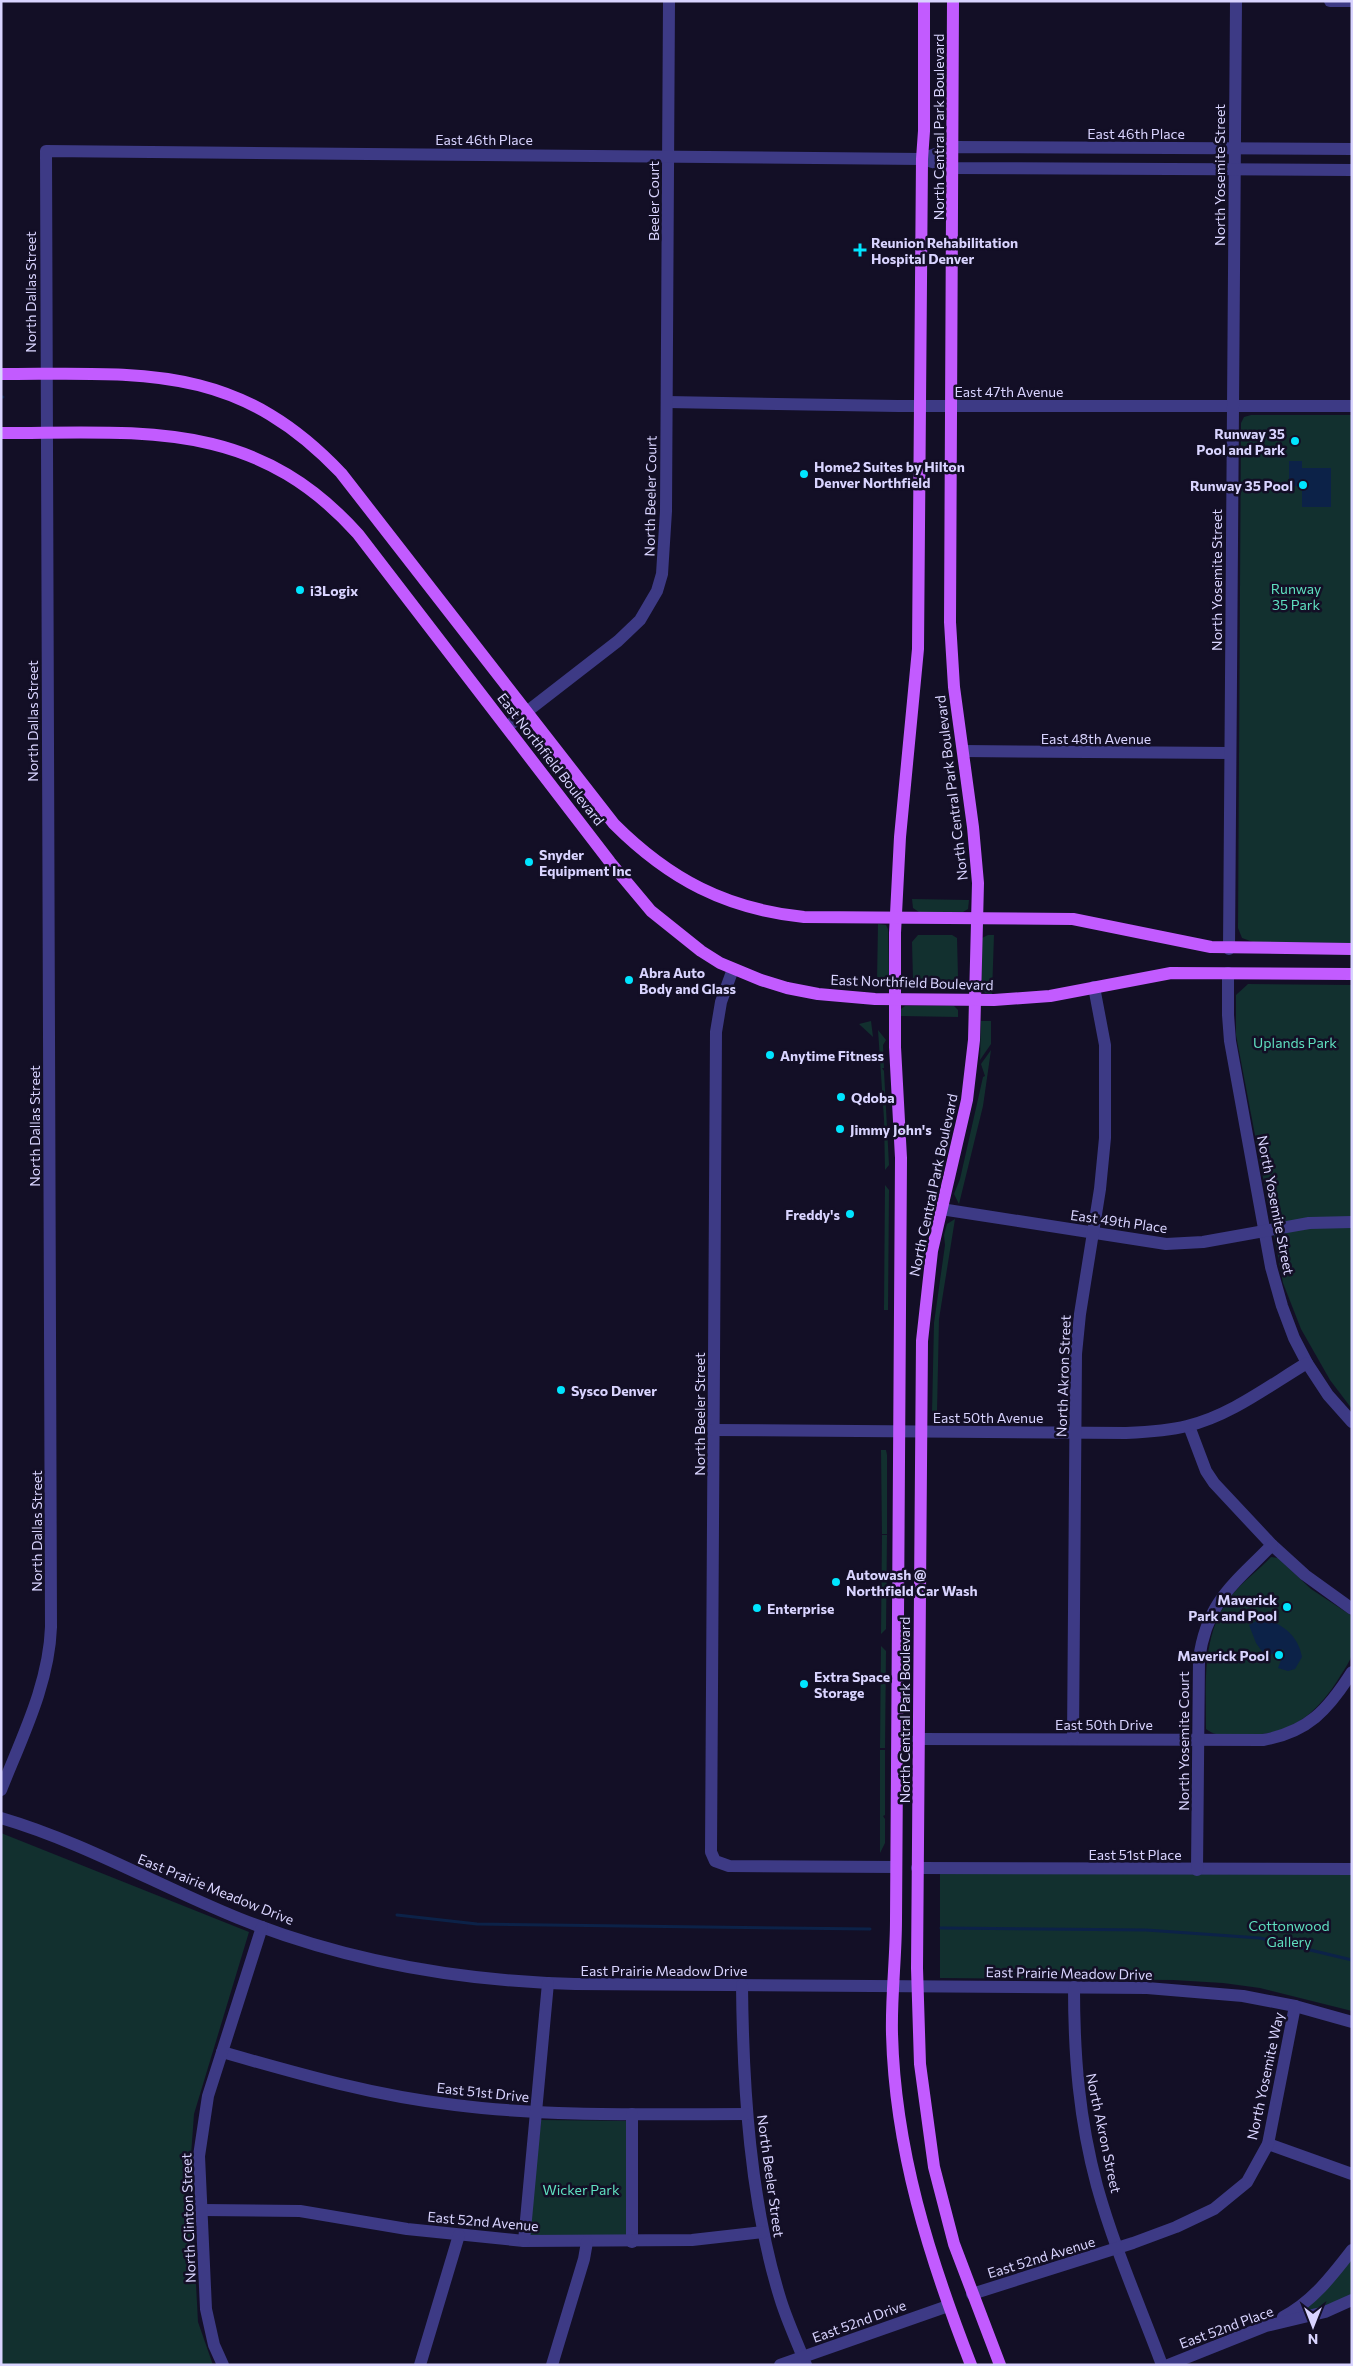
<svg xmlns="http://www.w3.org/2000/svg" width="1353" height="2366" viewBox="0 0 1353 2366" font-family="Commissioner,sans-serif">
<rect width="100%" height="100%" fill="#130f26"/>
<g fill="#12302f">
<path d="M1251,415h101v528l-99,-1 -11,-4 -4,-10 3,-505 3,-6z"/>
<path d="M912,899l57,1 -1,9 -5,3h-44l-6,-4z"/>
<path d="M878,924l8,1 2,4 1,47 -6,6h-6z"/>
<path d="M918,935h34l5,3 1,39 -3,5 -37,1 -5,-3 -1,-38z"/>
<path d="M988,935h6l-2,59 -7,-1 -4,-6 1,-49z"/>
<path d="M1248,984l104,1v424l-22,-29 -29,-51 -18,-46 -47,-248v-40z"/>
<path d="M905,1006h49l4,4v7l-57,-1v-7z"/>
<path d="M871,1021l2,16 -14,-13z"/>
<path d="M981,1021h10v23l-11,16z"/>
<path d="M878,1030l8,10 -3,5 1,23h-2l2,3 5,94 -4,5 -1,-51z"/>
<path d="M991,1050l-8,56 -24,98 -5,-10 6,-15 23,-102 2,-1 -4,-12z"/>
<path d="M885,1185l4,5 -1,120h-4z"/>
<path d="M955,1219l-16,100 -2,93 -5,1 2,-90 11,-78 -1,-10 3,-11z"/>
<path d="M881,1450h5l1,5v79h-5z"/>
<path d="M882,1535h5l-1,94 -5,5z"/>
<path d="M1271,1557l7,1 33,31 41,27c0,12 1,27 0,38 -2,8 -9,17 -13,24 -23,37 -49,57 -93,57 -14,0 -29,3 -40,-6 0,-46 -5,-96 26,-134 11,-14 27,-25 39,-38z"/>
<path d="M881,1646l5,5 -1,97h-5z"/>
<path d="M880,1750h5v65l-2,1 2,3v24l-5,10z"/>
<path d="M1,1833l248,99 -55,182 -4,55 8,153 15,43h-212z"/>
<path d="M940,1872h412v139l-92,-23 -37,-5 -50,-3 -233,-2z"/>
<path d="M541,2120l90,1 -2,118 -101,-1z"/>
<path d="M1352,2250v50l-86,26 34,-18z"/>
</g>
<g fill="#0c2248">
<path d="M1289,461h13v7h29v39h-29v-21h-13z"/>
<path d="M1262,1618c21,6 36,17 40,39l-7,12 -7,2 -10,-3 6,-16 -1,-3 -17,8 -10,-14 -7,-18z"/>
</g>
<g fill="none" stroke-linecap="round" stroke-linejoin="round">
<g stroke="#0c2248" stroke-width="3">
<path d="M1,397h2"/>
<path d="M397,1915l80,9 393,5"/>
<path d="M941,1928l205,2 114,8 92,22"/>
</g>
<g stroke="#3d3a85" stroke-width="12">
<path d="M1330,1h22"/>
<path d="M922,159l31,-12 399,2"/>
<path d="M667,402l231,4h454"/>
<path d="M507,727l111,-86 22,-21 17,-29 5,-17 4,-63 3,-510"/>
<path d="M963,751l267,2"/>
<path d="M1229,949l7,-948"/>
<path d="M733,969l-12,33 -5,30 -5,820 4,9 14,5 167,1"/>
<path d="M1228,973v42l2,26 41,226 11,39 12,32 13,25 21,32 24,27"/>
<path d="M941,1209l225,35 37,-2 106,-19 43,-1"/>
<path d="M1189,1426l17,45 8,12 58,62 33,30 47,34"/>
<path d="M713,1430l413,3c21,-1 41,-2 61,-7 43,-10 83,-41 120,-63"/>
<path d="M918,1739l345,1c45,-8 65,-30 89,-68"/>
<path d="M1073,1739l3,-385 4,-40 20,-125 5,-51v-93l-11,-58"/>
<path d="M1,1790c21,-53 48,-106 50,-163l-5,-1476 876,8 31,9 399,2"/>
<path d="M1,1818c82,24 158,68 237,100 107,43 222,63 337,66l572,4 96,8 52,10 57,16"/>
<path d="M917,1868l435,1"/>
<path d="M1197,1870l2,-211c8,-58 35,-75 73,-114"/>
<path d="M742,1985c1,103 8,218 39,316 7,22 17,43 25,64"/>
<path d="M1074,1987c0,69 5,132 23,199 17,61 43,120 65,179"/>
<path d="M222,2052c77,22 153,44 233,53 96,12 195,9 292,9"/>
<path d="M632,2114v128"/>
<path d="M1268,2144l84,30"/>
<path d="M202,2210l98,1 107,18 117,12 168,-1 71,-8"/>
<path d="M524,2241l24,-258"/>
<path d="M972,2294l161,-51 43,-16 38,-18 33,-27 21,-38 27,-138"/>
<path d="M1283,2317c29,-15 49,-41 69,-67"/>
<path d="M223,2365l-9,-20 -8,-36 -7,-153 9,-60 54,-169"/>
<path d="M420,2365l39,-130"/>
<path d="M552,2365l32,-106 3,-17"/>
<path d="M780,2365l168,-59"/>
<path d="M1168,2365l98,-39 59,-14 27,-12"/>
</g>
<g stroke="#c25bff" stroke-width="12">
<path d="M924,1v130l-2,28 -4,490 -18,188 -5,96v114l6,111 -5,762c0,38 -5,76 -4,114 3,116 37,223 79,331"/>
<path d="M953,1l-3,621 4,65 19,140 5,56 -4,157 -7,60 -35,151 -10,90 -5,627 3,96 14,103 20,77 46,121"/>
<path d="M1,374c140,0 235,-12 340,99l273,351c55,55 112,85 190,93l269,2 138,28 141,2"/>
<path d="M1,433c141,0 253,-15 357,101l252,328 41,49 50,40 19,12 41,17 26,8 31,6 57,5 119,1 56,-4 121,-23 181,1"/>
</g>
</g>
<g fill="#00e5ff" stroke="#130f26" stroke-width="2">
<path d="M857.5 242.5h5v5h5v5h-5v5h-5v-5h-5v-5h5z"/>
<circle cx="1295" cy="441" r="5"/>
<circle cx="804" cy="474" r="5"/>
<circle cx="1303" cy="485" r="5"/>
<circle cx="300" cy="590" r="5"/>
<circle cx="529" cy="862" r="5"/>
<circle cx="629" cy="980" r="5"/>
<circle cx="770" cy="1055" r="5"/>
<circle cx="841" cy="1097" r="5"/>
<circle cx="840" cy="1129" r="5"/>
<circle cx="850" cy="1214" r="5"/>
<circle cx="561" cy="1390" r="5"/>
<circle cx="836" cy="1582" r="5"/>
<circle cx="1287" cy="1607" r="5"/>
<circle cx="757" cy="1608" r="5"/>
<circle cx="1279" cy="1655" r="5"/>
<circle cx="804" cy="1684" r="5"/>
</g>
<g text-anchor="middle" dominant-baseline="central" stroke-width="5" stroke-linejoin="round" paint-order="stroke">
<g font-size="14" fill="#d9d4ff" stroke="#130f26">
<text transform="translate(938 127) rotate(-90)">North Central Park Boulevard</text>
<text x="1136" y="133">East 46th Place</text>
<text x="484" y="139">East 46th Place</text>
<text transform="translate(1219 175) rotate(-90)">North Yosemite Street</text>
<text transform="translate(653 201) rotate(-90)">Beeler Court</text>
<text transform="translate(30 292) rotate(-90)">North Dallas Street</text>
<text x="1009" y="391">East 47th Avenue</text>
<text transform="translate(650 496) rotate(-89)">North Beeler Court</text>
<text transform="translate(1216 580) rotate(-90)">North Yosemite Street</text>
<text transform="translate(32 721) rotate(-90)">North Dallas Street</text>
<text x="1096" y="738">East 48th Avenue</text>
<text transform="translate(551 759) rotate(52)">East Northfield Boulevard</text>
<text transform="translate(951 788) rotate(-97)">North Central Park Boulevard</text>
<text transform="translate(912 982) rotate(2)">East Northfield Boulevard</text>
<text transform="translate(34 1126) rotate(-90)">North Dallas Street</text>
<text transform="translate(933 1185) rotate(-78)">North Central Park Boulevard</text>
<text transform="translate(1276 1205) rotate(79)">North Yosemite Street</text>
<text transform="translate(1119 1221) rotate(8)">East 49th Place</text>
<text transform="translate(1063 1376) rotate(-88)">North Akron Street</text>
<text transform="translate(699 1414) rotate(-90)">North Beeler Street</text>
<text x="988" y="1417">East 50th Avenue</text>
<text transform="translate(36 1531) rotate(-90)">North Dallas Street</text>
<text transform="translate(904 1710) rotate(-90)">North Central Park Boulevard</text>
<text x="1104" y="1724">East 50th Drive</text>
<text transform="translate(1183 1741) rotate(-90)">North Yosemite Court</text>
<text x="1135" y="1854">East 51st Place</text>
<text transform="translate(216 1889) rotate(22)">East Prairie Meadow Drive</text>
<text x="664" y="1970">East Prairie Meadow Drive</text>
<text transform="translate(1069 1973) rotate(1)">East Prairie Meadow Drive</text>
<text transform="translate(1265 2076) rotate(-78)">North Yosemite Way</text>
<text transform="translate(483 2092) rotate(6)">East 51st Drive</text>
<text transform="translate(1104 2133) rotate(78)">North Akron Street</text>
<text transform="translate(771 2176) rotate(82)">North Beeler Street</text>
<text transform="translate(188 2218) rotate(-92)">North Clinton Street</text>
<text transform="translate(483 2221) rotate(5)">East 52nd Avenue</text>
<text transform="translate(1041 2257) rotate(-17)">East 52nd Avenue</text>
<text transform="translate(859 2321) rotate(-20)">East 52nd Drive</text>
<text transform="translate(1226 2327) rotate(-20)">East 52nd Place</text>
</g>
<g font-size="14" font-weight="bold" fill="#d9d4ff" stroke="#130f26" text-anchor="start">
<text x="871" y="242">Reunion Rehabilitation<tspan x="871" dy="16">Hospital Denver</tspan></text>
<text x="1285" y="433" text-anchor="end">Runway 35<tspan x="1285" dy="16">Pool and Park</tspan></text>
<text x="814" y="466">Home2 Suites by Hilton<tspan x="814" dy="16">Denver Northfield</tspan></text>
<text x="1293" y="485" text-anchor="end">Runway 35 Pool</text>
<text x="310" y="590">i3Logix</text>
<text x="539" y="854">Snyder<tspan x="539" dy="16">Equipment Inc</tspan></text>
<text x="639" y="972">Abra Auto<tspan x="639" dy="16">Body and Glass</tspan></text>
<text x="780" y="1055">Anytime Fitness</text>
<text x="851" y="1097">Qdoba</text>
<text x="850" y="1129">Jimmy John's</text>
<text x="840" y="1214" text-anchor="end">Freddy's</text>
<text x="571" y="1390">Sysco Denver</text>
<text x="846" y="1574">Autowash @<tspan x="846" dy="16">Northfield Car Wash</tspan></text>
<text x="1277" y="1599" text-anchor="end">Maverick<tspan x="1277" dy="16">Park and Pool</tspan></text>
<text x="767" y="1608">Enterprise</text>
<text x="1269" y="1655" text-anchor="end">Maverick Pool</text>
<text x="814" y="1676">Extra Space<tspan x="814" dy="16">Storage</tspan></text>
</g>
<g font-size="14" fill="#5fe0c0" stroke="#130f26">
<text x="1296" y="588">Runway<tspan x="1296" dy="16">35 Park</tspan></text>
<text x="1295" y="1042">Uplands Park</text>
<text x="1289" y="1925">Cottonwood<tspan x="1289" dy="16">Gallery</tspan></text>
<text x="581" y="2189">Wicker Park</text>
</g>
</g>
<rect width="1353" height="2366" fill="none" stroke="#d9d4ff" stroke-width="5"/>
<g transform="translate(1313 2326) rotate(180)" stroke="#130f26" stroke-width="4" paint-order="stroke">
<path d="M0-4L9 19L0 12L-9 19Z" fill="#d9d4ff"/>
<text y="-8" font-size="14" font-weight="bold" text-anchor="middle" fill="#d9d4ff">N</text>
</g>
</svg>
